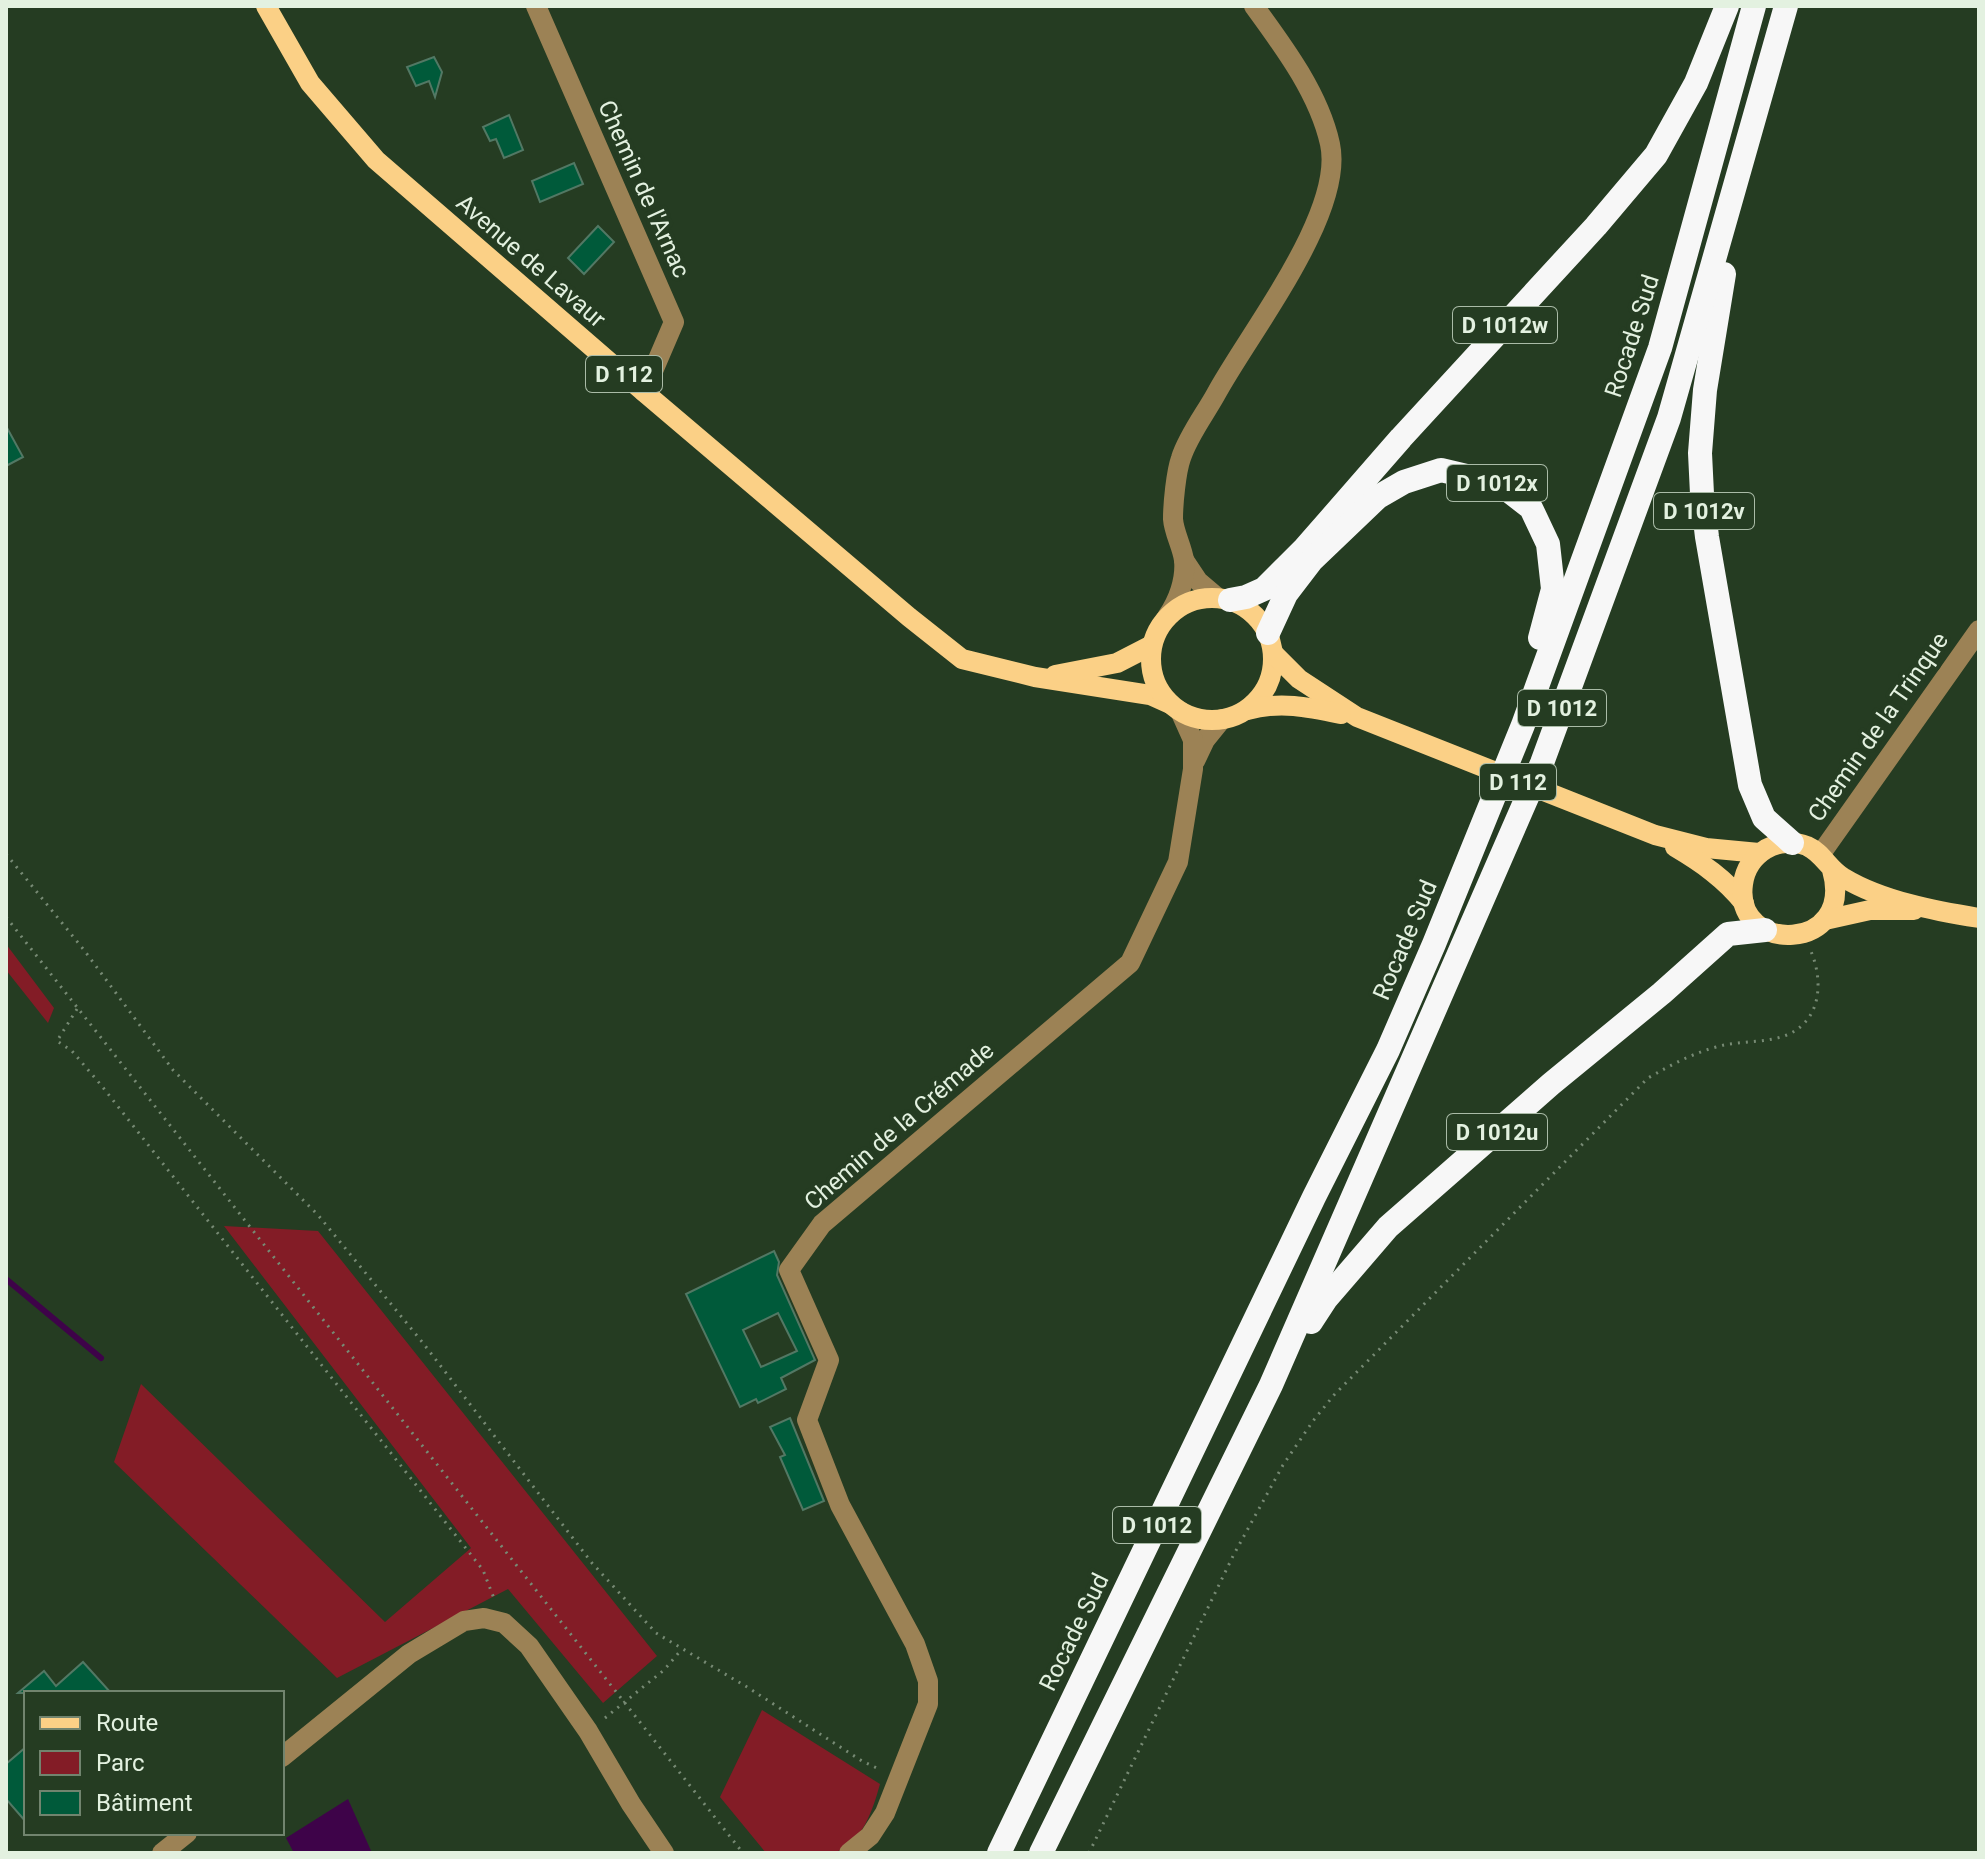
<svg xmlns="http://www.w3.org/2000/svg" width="1985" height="1859" viewBox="0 0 1985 1859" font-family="Roboto,sans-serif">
<rect width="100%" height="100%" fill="#253c22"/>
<g fill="#831c26">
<path d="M6,944l48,64 -6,15 -42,-53z"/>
<path d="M224,1226l94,5 339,425 -54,47 -95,-114 -171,89 -223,-216 27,-78 244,238 86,-74z"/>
<path d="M762,1710l118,74c-7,25 -17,58 -44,68 -10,5 -56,1 -70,1l-46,-56z"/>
</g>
<path fill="#3e0349" d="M348,1799l24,54h-78l-8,-15z"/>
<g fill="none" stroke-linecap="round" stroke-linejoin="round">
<path stroke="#3e0349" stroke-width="6" d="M6,1279l95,79"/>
</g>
<g fill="#005a3a" stroke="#527864" stroke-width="2" fill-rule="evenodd">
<path d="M434,57l8,15 -7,25 -6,-16 -13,5 -9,-19z"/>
<path d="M509,115l14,35 -19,8 -8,-19 -6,2 -7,-14z"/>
<path d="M574,163l9,21 -43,18 -8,-21z"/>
<path d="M598,226l16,16 -30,32 -16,-16z"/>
<path d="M6,426l17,31 -17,9z"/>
<path d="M774,1251l5,11 -2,13 38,85 -34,18 5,11 -28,14 -2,-4 -16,8 -54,-113zM778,1313l19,38 -36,16 -18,-37z"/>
<path d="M790,1418l34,83 -21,9 -23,-53 5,-2 -15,-28z"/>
<path d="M83,1662l28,31h-93l26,-22 12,15z"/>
<path d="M26,1747v75l-20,-23v-35z"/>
</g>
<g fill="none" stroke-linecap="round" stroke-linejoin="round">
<g stroke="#778a74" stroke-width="3" stroke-dasharray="2 6" stroke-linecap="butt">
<path d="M6,854l78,96 89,120 145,145 105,128 169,220 64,70 91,54 115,74 19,9"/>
<path d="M6,917l737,936"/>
<path d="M77,1009l-20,32 15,10 29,34 382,485 12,31"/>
<path d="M605,1718l59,-48 18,-21"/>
<path d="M1089,1853l144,-297 50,-91 30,-44 21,-26 314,-317c23,-13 43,-24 68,-31 23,-7 51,-3 73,-13 34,-16 34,-56 21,-85"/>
</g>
<g stroke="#9c8255" stroke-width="20">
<path d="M536,6l138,316 -30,70"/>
<path d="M1184,560l14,21 20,17"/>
<path d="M1167,617c11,-16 19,-37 17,-57 -2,-14 -10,-27 -11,-41 0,-15 3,-47 8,-61 7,-22 24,-44 35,-64 33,-61 129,-181 114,-250 -11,-50 -46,-97 -76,-138"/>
<path d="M1195,761l10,-21 17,-21"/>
<path d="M1820,855l159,-225"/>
<path d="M282,1757l127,-103 55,-33 20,-3 20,5 25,23 59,85 43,73 33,49"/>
<path d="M162,1853l25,-20"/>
<path d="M849,1853l21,-17 15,-23 43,-109v-23l-13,-37 -75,-139 -33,-85 22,-60 -40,-90 33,-46 308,-261 48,-101 15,-93v-29l-13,-29"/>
</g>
<g stroke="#fbd086" stroke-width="20">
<path d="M266,6l44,77 66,77 268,232 265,225 53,42 73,18 115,18 20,9"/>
<circle cx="1212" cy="659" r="61"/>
<path d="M1273,653l26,26 58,38 298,118 51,13 53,5"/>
<path d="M1055,675l62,-12 35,-18"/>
<path d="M1247,710c33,-9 61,-3 94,4"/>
<path d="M1675,847c27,16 50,32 69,56"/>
<path d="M1832,870c24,83 -99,85 -89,14 2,-15 10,-27 23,-35 12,-7 28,-8 41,-3 16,7 22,24 37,32 38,23 92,33 135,40"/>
<path d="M1825,920l45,-10h44"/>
</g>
<g stroke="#f7f7f7" stroke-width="24">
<path d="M1724,274l-19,116 -5,63 2,41 5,43 43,248 14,33 28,25"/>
<path d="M1230,600l16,-3 18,-8 41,-41 96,-110 195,-212 60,-71 40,-72 31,-77"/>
<path d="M1268,633l18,-39 26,-34 66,-63 26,-15 37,-12 59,14 31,24 17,36 5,45 -13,49"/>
<path d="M1311,1322l15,-23 62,-72 163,-143 111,-91 66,-59 37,-4"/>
<path d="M999,1853l315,-656 74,-147 46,-106 89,-219 137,-377 94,-342"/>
<path d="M1041,1853l230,-468 271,-622 127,-345 117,-412"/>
</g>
</g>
<g text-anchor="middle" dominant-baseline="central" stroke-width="8" stroke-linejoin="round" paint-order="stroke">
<g fill="#253c22" stroke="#aabba7" stroke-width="2">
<rect x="1453" y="307" width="104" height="36" rx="6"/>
<rect x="586" y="356" width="76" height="36" rx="6"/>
<rect x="1447" y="465" width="100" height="36" rx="6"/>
<rect x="1654" y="493" width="100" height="36" rx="6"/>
<rect x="1518" y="690" width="88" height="36" rx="6"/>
<rect x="1480" y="764" width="76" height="36" rx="6"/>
<rect x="1447" y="1114" width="100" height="36" rx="6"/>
<rect x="1113" y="1507" width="88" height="36" rx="6"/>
</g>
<g font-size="22" font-weight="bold" fill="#e3f1e0">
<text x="1505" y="325">D 1012w</text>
<text x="624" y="374">D 112</text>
<text x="1497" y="483">D 1012x</text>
<text x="1704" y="511">D 1012v</text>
<text x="1562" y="708">D 1012</text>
<text x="1518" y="782">D 112</text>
<text x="1497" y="1132">D 1012u</text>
<text x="1157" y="1525">D 1012</text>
</g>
<g font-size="24" fill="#e3f1e0" stroke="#253c22">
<text transform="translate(644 189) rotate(66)">Chemin de l'Arnac</text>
<text transform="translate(531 261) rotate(41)">Avenue de Lavaur</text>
<text transform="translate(1632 336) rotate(-72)">Rocade Sud</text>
<text transform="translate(1878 727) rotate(-55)">Chemin de la Trinque</text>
<text transform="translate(1405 940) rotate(-67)">Rocade Sud</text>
<text transform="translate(899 1126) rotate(-41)">Chemin de la Crémade</text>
<text transform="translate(1074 1632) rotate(-64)">Rocade Sud</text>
</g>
</g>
<rect width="1985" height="1859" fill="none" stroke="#e3f1e0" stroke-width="16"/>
<rect x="24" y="1691" width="260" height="144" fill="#253c22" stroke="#71846e" stroke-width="2"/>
<rect x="40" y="1717" width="40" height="12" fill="#fbd086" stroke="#71846e" stroke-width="2"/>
<text x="96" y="1731" font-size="24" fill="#e3f1e0">Route</text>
<rect x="40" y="1751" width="40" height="24" fill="#831c26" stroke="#71846e" stroke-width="2"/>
<text x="96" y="1771" font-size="24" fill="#e3f1e0">Parc</text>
<rect x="40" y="1791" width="40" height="24" fill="#005a3a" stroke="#71846e" stroke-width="2"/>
<text x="96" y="1811" font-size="24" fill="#e3f1e0">Bâtiment</text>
</svg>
